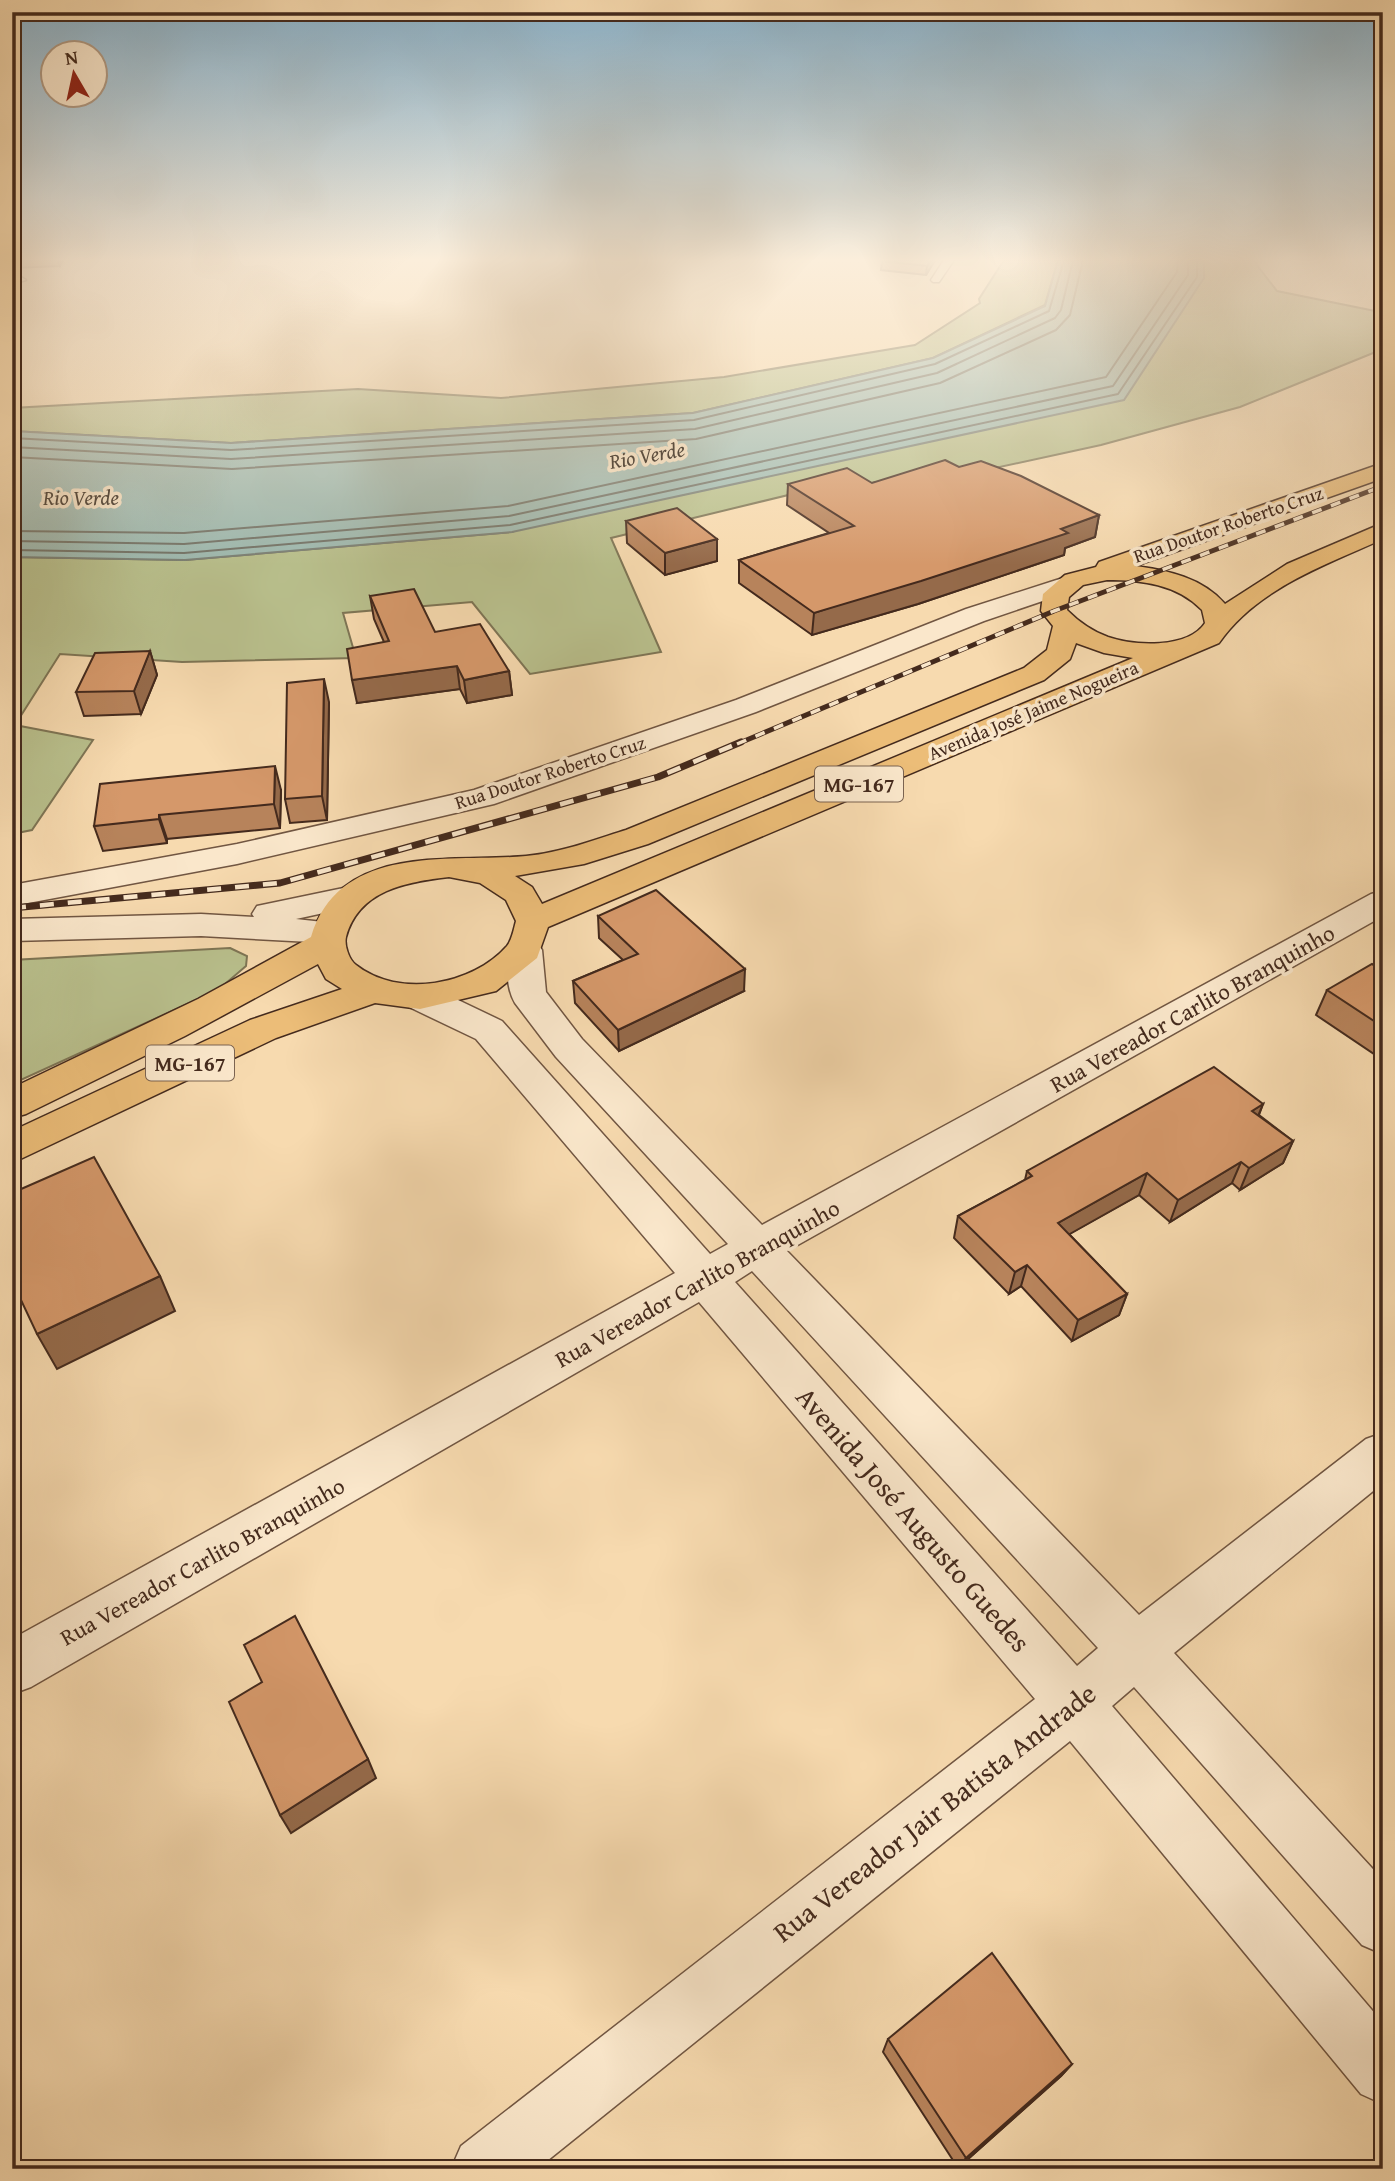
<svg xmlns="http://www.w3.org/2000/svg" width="1395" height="2181" viewBox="0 0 1395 2181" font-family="'Gentium Book Plus',serif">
<rect width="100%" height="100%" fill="#f7daaf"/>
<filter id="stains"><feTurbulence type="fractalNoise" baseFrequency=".00286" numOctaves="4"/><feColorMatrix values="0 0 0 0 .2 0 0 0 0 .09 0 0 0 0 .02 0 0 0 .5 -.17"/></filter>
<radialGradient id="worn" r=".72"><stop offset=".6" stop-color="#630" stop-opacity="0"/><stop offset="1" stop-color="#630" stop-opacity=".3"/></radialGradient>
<g fill="#b9c08d" stroke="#7e7555" stroke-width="2">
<path d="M1004,260h54l-13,45 -112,53 -240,55 -462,30 -219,-12v-23l346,-19 143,9 223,-21 191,-32 65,-42 -1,-4z"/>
<path d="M1204,260h49l24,31 98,20 8,5v33l-143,58 -139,38 -231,50 -24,-14 -235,57 50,114 -131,22 -58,-72 -129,11 13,45 -174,4 -122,-8 -45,71 78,15 -61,90 -20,4v-216l6,-6 -6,-1v-54l173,3 327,-28 692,-254z"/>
<path d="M230,948l17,8 -1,10 -28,24 -206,94v-124z"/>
</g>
<path fill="#9ebab1" stroke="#7a8076" stroke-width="2" d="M1058,260h146v18l-80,122 -612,132 -327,28 -173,-3v-126l219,12 462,-30 240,-55 112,-52z"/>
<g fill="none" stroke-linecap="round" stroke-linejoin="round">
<g stroke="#717267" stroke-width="2">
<path d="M12,438l219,12 463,-30 241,-56 114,-53 15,-51"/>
<path d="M12,447l219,12 464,-30 242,-56 118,-55 6,-8 12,-50"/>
<path d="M12,457l220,12 464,-30 244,-56 116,-53 14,-15 13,-55"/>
<path d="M12,531l172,2 324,-27 598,-129 71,-105 1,-12"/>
<path d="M12,541l172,3 325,-28 604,-130 75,-111v-15"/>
<path d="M12,550l172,3 326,-28 608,-131 79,-117v-17"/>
</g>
<g stroke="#715642" stroke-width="3">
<g id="service">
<path d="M944,260h10l-15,22h-6l-2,-2z"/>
<path d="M12,278l9,-1 5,3 -14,4z"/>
</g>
</g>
<g stroke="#715642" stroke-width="3">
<g id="minor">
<path d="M1069,576l9,3 4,5 -4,5 -94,32 -228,91 -262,92 -257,60 -225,42v-21l225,-41 237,-54 262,-90 230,-91z"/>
<path d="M353,886l12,4 5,7 -5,7 -69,15 45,5 5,8 -5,8 -12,3 -128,-7 -189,5v-22l189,-5 53,3 -2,-3 5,-8z"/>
<path d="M1383,891v25l-596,335 352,364 227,-176 17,-6v50l-209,170 209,227v74l-21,-9 -228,-258 -22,19 271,317v81l-22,-10 -291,-353 -533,428h-86l10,-23 574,-447 -336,-397 -668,385 -19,7v-55l663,-366 -199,-234 -69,-33 -5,-9 5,-9 13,-3 13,3 69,33 208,233 18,-10 -172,-187 -41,-54c-9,-15 -11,-47 -2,-61l12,-3 12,3 5,8 4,42 36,47 180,186 609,-331zM752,1271l346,377 -21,18 -342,-384z"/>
</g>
</g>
<g stroke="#442a1d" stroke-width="3">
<path id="primary" d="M1383,463v15l-248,88c32,4 68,12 90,38l62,-40 96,-41v16c-58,26 -127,50 -164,104l-671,284 -11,31 -41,33 -76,18 -45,-6 -99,35 -264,125v-32l238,-111 92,-31 -16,-10 -8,-15 -133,72 -159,78 -14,4v-30l186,-89 113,-62c29,-95 140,-74 215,-81 34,-3 68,-16 100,-26l398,-162 23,-18 6,-24 -12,-15 2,-17 22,-19 31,-8 3,-5zM1107,580c34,0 70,4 95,30l3,13c-17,26 -71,23 -97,14 -16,-6 -29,-15 -41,-27l2,-13 14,-12zM1076,643l28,10 29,5 -591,246 -10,-17 -17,-11 69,-12 64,-20 396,-164 26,-21zM449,877l31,6 26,17 10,21c-2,7 -4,19 -9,25 -34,39 -108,53 -151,19 -7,-5 -12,-20 -10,-28 13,-47 60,-55 103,-60z"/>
</g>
<use href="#service" fill="#fae7cb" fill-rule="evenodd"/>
<use href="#minor" fill="#fae7cb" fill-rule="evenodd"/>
<use href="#primary" fill="#ecbd78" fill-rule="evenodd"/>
<g stroke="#442a1d" stroke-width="5">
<path id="rail-far1" d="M737,744l317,-133 329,-125"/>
</g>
<g stroke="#442a1d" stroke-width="7">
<path id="rail" d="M12,908l268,-25 378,-106 83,-35"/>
</g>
<use href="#rail-far1" stroke="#fae7cb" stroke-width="3.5" stroke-dasharray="10" stroke-linecap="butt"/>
<use href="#rail" stroke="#fae7cb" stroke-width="4.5" stroke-dasharray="14" stroke-linecap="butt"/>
</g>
<g fill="#b7835b" stroke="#442a1d" stroke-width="2">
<path d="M12,260h51l-3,6 -48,2z"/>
<path d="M935,260l-9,15 -45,-5 1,-9z"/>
<path d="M959,467l140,48 -4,22 -30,11 -1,7 -146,49 -106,31 -73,-52v-23l90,-27 -42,-28 1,-21 84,-1z"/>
<path d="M626,521l91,18v22l-52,14 -38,-32z"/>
<path d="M370,596l65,36 74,39 3,24 -45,8 -7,-14 -103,14 27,-61 -10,-23z"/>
<path d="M150,651l7,24 -16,39 -57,2 -8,-24z"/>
<path d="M329,702l-2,118 -37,3 -5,-24z"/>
<path d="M281,790l-1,38 -113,11v4l-64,8 -9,-25z"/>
<path d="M598,916l146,75 -125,60 -44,-48 -2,-22 50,-21 -24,-22z"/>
<path d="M1383,970v90l-67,-45 11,-25z"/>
<path d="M1263,1104l-4,11 34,26 -10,22 -43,27 -8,-7 -62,39 -31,-27 -70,39 58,60 -8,21 -47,26 -51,-55 -12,8 -55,-56 4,-22 67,-36 2,-9z"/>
<path d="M888,2039l184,25 -11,12 -103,92 -75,-116z"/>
</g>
<g fill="#956a4a" stroke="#442a1d" stroke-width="2">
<path d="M58,260h5l-3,6z"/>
<path d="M930,260h5l-9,15 1,-9z"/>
<path d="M1099,515l-4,22 -30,11 -1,7 -146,49 -106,31 2,-22z"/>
<path d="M717,539v22l-52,14v-22z"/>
<path d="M150,651l7,24 -16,39 -7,-23z"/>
<path d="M457,666l3,23 -103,14 -5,-23z"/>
<path d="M509,671l3,24 -45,8 -3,-23z"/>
<path d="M324,679l5,23 -2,118 -5,-24z"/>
<path d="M275,766l6,24 -1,38 -6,-24z"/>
<path d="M159,815l8,24v4l-8,-24z"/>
<path d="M745,969l-1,22 -125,60 -1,-21z"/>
<path d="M1263,1104l-9,22 -2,-15z"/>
<path d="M1293,1141l-10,22 -43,27 9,-22z"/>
<path d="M1241,1162l-9,21 -62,39 8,-22z"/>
<path d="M1147,1173l-8,22 -87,49 6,-21z"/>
<path d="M1027,1265l-6,21 -12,8 6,-22z"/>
<path d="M160,1276l15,35 -118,58 -20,-35z"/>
<path d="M1127,1294l-8,21 -47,26 6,-21z"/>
<path d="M368,1759l8,19 -85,55 -11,-18z"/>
<path d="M1072,2064l-11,12 -103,92 8,-10z"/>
</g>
<g fill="#d5986a" stroke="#442a1d" stroke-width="2">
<path d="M883,260h47l-3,6 -45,-5z"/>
<path d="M945,460l14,7 22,-6 40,15 78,39 -38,14 7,4 -147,48 -107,32 -75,-53 115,-34 -66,-42 59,-16 25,15z"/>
<path d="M677,508l40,31 -52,14 -39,-32z"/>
<path d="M414,589l21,43 45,-8 29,47 -45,9 -7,-14 -105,14 -5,-31 42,-8 -19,-45z"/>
<path d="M150,651l-16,40 -58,1 19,-39z"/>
<path d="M324,679l-2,117 -37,3 2,-116z"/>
<path d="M275,766l-1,38 -115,11v4l-65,7 6,-42z"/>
<path d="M656,890l89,79 -127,61 -45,-49 65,-27 -40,-38z"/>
<path d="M1372,964l11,6v57l-56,-37z"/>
<path d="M1214,1067l49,37 -11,7 41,30 -44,27 -8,-6 -63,38 -31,-27 -89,50 69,71 -49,26 -51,-55 -12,7 -57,-56 74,-40 -5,-5z"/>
<path d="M94,1157l66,119 -123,58 -25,-53v-88z"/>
<path d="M295,1616l73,143 -88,56 -51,-113 33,-20 -18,-37z"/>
<path d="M992,1953l80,111 -106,94 -78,-119z"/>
</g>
<linearGradient id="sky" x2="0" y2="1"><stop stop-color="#8ab6d2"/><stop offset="0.46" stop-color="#fbeedb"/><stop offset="1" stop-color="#fbeedb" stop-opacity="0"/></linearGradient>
<rect width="1395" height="565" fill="url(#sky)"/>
<g text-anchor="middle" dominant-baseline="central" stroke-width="7" stroke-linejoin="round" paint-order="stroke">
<g font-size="19" fill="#442a1d" stroke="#fae7cb">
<text transform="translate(1228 524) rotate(-19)">Rua Doutor Roberto Cruz</text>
<text transform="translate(1033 710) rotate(-23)">Avenida José Jaime Nogueira</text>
<text transform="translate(550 772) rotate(-18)">Rua Doutor Roberto Cruz</text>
</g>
<g font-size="21" font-style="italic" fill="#5a4e42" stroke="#fae7cb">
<text transform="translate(647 455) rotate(-10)">Rio Verde</text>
<text x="81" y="497">Rio Verde</text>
</g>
<g fill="#fae7cb" stroke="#7b6351" stroke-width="2">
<rect x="815" y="766.5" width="88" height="35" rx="5"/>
<rect x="146" y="1045.5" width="88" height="35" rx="5"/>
</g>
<g font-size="21" font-weight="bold" fill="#442a1d">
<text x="859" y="784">MG-167</text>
<text x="190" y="1063">MG-167</text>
</g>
<g font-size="23" fill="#442a1d" stroke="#fae7cb">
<text transform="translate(1192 1008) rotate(-29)">Rua Vereador Carlito Branquinho</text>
<text transform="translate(697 1283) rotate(-29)">Rua Vereador Carlito Branquinho</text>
<text transform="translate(202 1561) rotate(-29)">Rua Vereador Carlito Branquinho</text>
</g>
<g font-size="28" fill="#442a1d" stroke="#fae7cb">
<text transform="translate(914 1519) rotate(49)">Avenida José Augusto Guedes</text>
<text transform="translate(934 1812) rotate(-38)">Rua Vereador Jair Batista Andrade</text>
</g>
</g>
<rect width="1395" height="2181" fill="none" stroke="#f7daaf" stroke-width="42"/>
<rect x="14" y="14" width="1367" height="2153" fill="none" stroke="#442a1d" stroke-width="3.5"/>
<rect x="21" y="21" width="1353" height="2139" fill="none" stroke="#442a1d" stroke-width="2"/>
<g transform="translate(74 74) rotate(351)"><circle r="33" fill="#fae7cb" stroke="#b19b85" stroke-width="2"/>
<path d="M0-5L12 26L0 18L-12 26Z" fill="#8f2418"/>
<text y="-10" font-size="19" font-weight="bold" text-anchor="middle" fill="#442a1d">N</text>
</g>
<rect width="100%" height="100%" filter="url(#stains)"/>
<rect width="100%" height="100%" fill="url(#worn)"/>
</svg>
